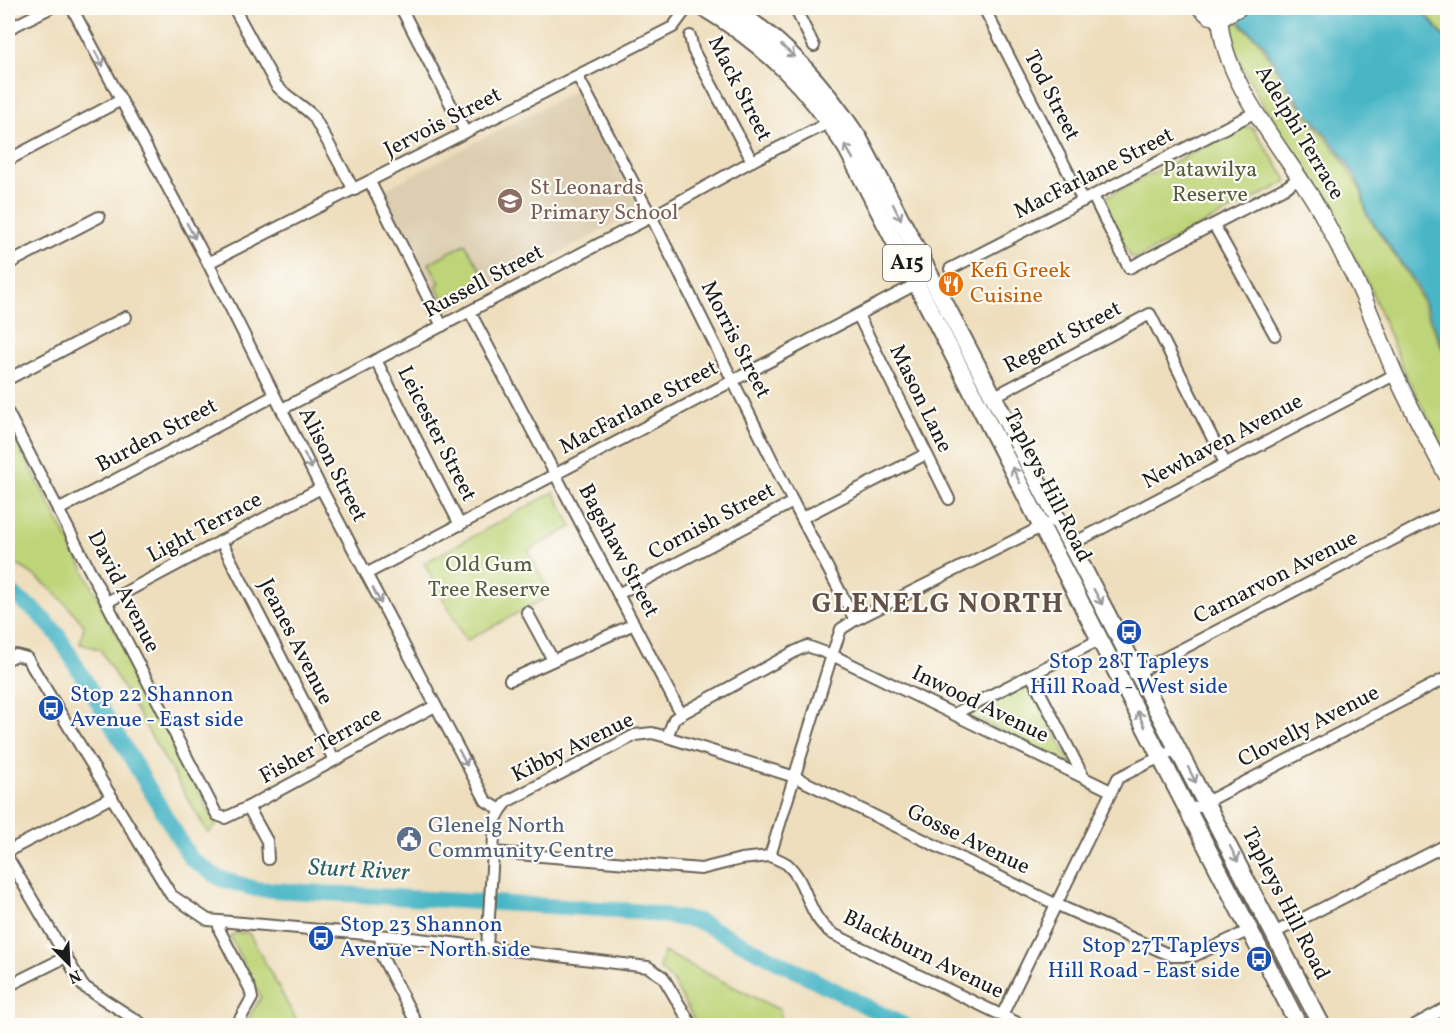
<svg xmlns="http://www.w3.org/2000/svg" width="1455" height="1033" viewBox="0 0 1455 1033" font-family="Vollkorn,serif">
<rect width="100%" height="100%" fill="#fdfcf7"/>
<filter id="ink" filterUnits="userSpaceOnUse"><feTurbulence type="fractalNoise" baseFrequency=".0167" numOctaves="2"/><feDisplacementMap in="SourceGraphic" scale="12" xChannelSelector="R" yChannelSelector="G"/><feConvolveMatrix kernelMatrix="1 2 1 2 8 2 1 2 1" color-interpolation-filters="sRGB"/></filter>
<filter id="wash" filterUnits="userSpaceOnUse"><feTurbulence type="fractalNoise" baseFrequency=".008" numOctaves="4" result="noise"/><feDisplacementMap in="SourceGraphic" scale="24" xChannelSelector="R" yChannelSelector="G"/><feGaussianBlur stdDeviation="1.35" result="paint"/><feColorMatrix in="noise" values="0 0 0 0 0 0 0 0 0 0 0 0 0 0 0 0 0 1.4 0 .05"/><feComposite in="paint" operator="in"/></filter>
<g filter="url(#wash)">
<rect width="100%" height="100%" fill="#eedebd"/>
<path fill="#ddceb1" d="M578,89l63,121 -198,103 -63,-121z"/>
<g fill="#bed478" stroke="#6d784a" stroke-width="1.5">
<path d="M1421,8h26v31z"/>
<path d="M1238,22l23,22 28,49 49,60 23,38 5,23 48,70 33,76v95l-43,-84 -35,-86 -57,-107 -49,-73 -27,-51 -7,-24 2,-4z"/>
<path d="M1245,126l8,2 34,52 -2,3 -148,75 -6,-1 -28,-53 3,-7z"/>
<path d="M465,244l25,41 -42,23 -12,-22 4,-3 -11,-20z"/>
<path d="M8,424l208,401 -8,8 -108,-184 -20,-5 4,-19c-22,-27 -44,-50 -76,-65z"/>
<path d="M554,492l18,35 -44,24 23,44 -85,46 -42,-78z"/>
<path d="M1028,682l44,83 -107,-51z"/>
<path d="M236,933h13l50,92 -44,1 -10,-2 16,-27 -31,-60z"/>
<path d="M664,952l116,58v11l-18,4h-65l-24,-43 -14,-14z"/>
</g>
<path fill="#4ab6c6" stroke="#336971" stroke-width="1.5" d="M1232,8h188l27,33v315l-31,-73 -49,-69 -5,-24 -7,-14 -14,-23 -50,-61 -28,-49 -20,-18z"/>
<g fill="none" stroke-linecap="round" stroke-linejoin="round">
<path stroke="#4ab6c6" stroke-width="16" d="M8,591l29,21 21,23 133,224 28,19 36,11 380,22 63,10 207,105"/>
</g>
</g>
<g filter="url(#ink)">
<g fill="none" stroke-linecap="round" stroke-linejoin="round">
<g stroke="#666054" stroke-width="14">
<g id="street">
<path d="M72,8l136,255 113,225 165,313 15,9"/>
<path d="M234,8l42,77c11,13 26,19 38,32l40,73"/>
<path d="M401,8l64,124"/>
<path d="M795,8l19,38"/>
<path d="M984,8l99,193"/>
<path d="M8,29l42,-21"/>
<path d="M690,36l3,14 59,111"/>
<path d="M578,77l76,145 139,280 62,118"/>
<path d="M8,160l113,-60"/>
<path d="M370,182l72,144"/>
<path d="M1093,196l36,72 159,-82 11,-9"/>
<path d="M1214,225l61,110"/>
<path d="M208,263l465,-236 14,-19"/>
<path d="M8,264l91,-47"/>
<path d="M950,269l306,-157"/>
<path d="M470,312l211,402"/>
<path d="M858,315l91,184"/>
<path d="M376,360l84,165"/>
<path d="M8,379l118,-62"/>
<path d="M993,397l157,-83 75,149"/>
<path d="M282,409l369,-192 101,-56 78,-39"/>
<path d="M8,413l209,402 8,3 23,-11 187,-101"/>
<path d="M58,510l216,-114"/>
<path d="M802,518l124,-64"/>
<path d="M221,541l113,219"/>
<path d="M1070,545l326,-171"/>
<path d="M366,574l554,-292"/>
<path d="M618,594l175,-92"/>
<path d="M107,602l214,-114"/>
<path d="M527,612l26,48"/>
<path d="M8,659l8,-4 11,3 144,237 37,25 203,18 237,29 15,10 29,49"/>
<path d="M1134,674l314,-163"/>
<path d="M1031,675l52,101"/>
<path d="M510,680l124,-56"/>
<path d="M954,714l147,-75"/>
<path d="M667,737l128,40 256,125 121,54h22l56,-26"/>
<path d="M248,807l19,34 1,18"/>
<path d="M1189,811l259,-134"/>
<path d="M8,851l104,-54"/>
<path d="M493,852l208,17 40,-10 29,-3"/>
<path d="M770,856l62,-201 279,136"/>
<path d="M770,856c5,2 12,5 17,8 22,20 19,52 46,70l191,92"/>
<path d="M8,858l75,128 62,40"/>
<path d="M218,921l2,10 30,58 2,9 -16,28"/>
<path d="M1274,933l174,-89"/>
<path d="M381,936l-1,17 38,73"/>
<path d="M487,947l8,-126 6,-11 7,-9 127,-66 17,-2 15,4 7,-18 7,-5 115,-63 11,-5 25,9 9,-26 14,-9 192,-96"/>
<path d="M8,986l58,-29"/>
<path d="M1002,1015l116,-237 60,-30"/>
<path d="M1413,1026l35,-19"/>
</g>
</g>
<g stroke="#666054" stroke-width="18">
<g id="secondary">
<path d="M1200,8l9,8 11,2"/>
<path d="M1220,18c2,59 57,124 88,173 16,24 28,51 41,76 19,35 31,73 47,109 16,35 34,68 52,102"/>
<path d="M1220,18l19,-10"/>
</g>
</g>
<g stroke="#666054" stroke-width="20">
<g id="primary">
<path d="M704,8c62,37 105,80 143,141l452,877"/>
<path d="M731,8c54,33 93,78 128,131l463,887"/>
</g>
</g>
<use href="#street" stroke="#fff" stroke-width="10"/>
<use href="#secondary" stroke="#fff" stroke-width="15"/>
<use href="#primary" stroke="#fff" stroke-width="16"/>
</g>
<defs><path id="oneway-shaft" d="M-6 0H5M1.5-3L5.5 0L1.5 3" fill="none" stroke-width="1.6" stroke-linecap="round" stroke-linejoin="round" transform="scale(1.5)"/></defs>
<g stroke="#999">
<use href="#oneway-shaft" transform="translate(788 51) rotate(42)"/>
<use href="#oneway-shaft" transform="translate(99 59) rotate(62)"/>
<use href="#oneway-shaft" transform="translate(849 152) rotate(-120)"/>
<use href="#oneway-shaft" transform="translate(897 212) rotate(63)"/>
<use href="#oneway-shaft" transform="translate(191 231) rotate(62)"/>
<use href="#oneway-shaft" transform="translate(308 461) rotate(64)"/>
<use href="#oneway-shaft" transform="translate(1016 475) rotate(-117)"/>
<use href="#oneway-shaft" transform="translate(377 596) rotate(62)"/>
<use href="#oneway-shaft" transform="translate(1098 597) rotate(61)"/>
<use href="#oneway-shaft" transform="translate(1141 719) rotate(-116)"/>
<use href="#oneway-shaft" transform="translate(463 758) rotate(62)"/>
<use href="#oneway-shaft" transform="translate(1192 775) rotate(63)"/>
<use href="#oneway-shaft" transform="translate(1234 854) rotate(63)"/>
</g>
</g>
<defs>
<g id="school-disc" transform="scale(1.35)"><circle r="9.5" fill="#8d6e63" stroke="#fdfcf7"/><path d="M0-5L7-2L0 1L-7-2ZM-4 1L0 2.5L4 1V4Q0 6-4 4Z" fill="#fff"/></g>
<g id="restaurant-disc" transform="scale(1.35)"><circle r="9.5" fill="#e8710a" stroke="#fdfcf7"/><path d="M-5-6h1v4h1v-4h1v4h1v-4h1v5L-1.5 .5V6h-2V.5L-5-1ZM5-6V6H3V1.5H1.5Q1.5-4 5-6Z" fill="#fff"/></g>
<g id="bus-disc" transform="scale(1.35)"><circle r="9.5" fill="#1a4fb4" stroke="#fdfcf7"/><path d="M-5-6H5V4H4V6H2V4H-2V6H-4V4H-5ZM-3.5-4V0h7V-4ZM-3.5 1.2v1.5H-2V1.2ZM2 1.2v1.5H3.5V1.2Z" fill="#fff"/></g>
<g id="civic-disc" transform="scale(1.35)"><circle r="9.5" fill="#5c6f8a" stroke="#fdfcf7"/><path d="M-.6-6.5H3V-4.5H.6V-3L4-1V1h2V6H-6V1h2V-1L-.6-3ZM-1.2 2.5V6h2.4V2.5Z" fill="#fff"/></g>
</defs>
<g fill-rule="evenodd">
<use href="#school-disc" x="510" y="201"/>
<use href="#restaurant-disc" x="951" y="284"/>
<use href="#bus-disc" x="1129" y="632"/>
<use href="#bus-disc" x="51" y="708"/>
<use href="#civic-disc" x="409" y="839"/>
<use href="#bus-disc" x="321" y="938"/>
<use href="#bus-disc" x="1259" y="959"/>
</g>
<g text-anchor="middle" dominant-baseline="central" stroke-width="4.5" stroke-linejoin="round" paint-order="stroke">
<rect fill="#fdfcf7" stroke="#605f5e" stroke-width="1.5" x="883" y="245" width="48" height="36" rx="4.5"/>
<g font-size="21" font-weight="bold" fill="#1c1c1c">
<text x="907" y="263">A15</text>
</g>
<g font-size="22" fill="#1c1c1c" stroke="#fdfcf7">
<text transform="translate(739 89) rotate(63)">Mack Street</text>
<text transform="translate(1051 96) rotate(63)">Tod Street</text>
<text transform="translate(443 123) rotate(-27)">Jervois Street</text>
<text transform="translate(1299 133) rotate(59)">Adelphi Terrace</text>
<text transform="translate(1094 174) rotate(-27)">MacFarlane Street</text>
<text transform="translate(484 282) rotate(-28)">Russell Street</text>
<text transform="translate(1063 338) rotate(-28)">Regent Street</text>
<text transform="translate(735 340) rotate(63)">Morris Street</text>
<text transform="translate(920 399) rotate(64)">Mason Lane</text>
<text transform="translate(639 408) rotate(-28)">MacFarlane Street</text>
<text transform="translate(436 434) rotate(63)">Leicester Street</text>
<text transform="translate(157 436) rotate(-28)">Burden Street</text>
<text transform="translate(1223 442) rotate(-28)">Newhaven Avenue</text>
<text transform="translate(332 465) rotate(63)">Alison Street</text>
<text transform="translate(1047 486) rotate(63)">Tapleys Hill Road</text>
<text transform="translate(712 522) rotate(-28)">Cornish Street</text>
<text transform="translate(205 528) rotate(-28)">Light Terrace</text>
<text transform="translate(618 551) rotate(62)">Bagshaw Street</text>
<text transform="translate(1276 578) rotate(-27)">Carnarvon Avenue</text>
<text transform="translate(123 592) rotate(63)">David Avenue</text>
<text transform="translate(295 642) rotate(63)">Jeanes Avenue</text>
<text transform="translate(980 705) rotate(26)">Inwood Avenue</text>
<text transform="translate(1309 727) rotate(-27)">Clovelly Avenue</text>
<text transform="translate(321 746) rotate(-29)">Fisher Terrace</text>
<text transform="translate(573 748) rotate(-26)">Kibby Avenue</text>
<text transform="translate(968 840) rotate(26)">Gosse Avenue</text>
<text transform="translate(1285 904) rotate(63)">Tapleys Hill Road</text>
<text transform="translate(923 955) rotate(26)">Blackburn Avenue</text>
</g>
<g font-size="22" fill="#555c3c" stroke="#fdfcf7">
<text x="1210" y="170">Patawilya<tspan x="1210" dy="25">Reserve</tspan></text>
<text x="489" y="565">Old Gum<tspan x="489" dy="25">Tree Reserve</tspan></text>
</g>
<g font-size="22" fill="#785e54" stroke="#fdfcf7" text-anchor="start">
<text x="530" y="188">St Leonards<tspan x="530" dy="25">Primary School</tspan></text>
</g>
<g font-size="22" fill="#c56008" stroke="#fdfcf7" text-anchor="start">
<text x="970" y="271">Kefi Greek<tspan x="970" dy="25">Cuisine</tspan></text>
</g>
<g font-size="22" fill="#164399" stroke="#fdfcf7" text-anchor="start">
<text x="1129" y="662" text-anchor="middle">Stop 28T Tapleys<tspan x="1129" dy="25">Hill Road - West side</tspan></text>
<text x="70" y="695">Stop 22 Shannon<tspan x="70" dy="25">Avenue - East side</tspan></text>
<text x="340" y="925">Stop 23 Shannon<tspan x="340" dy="25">Avenue - North side</tspan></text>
<text x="1240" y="946" text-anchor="end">Stop 27T Tapleys<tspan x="1240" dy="25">Hill Road - East side</tspan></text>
</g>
<g font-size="22" fill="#4e5e75" stroke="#fdfcf7" text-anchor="start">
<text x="428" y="826">Glenelg North<tspan x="428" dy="25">Community Centre</tspan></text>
</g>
<g font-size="24" font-style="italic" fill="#316168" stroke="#fdfcf7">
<text transform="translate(359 871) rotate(3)">Sturt River</text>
</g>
<g font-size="28" font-weight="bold" letter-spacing="1.5" fill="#635148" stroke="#fdfcf7">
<text x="938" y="604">GLENELG NORTH</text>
</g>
</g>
<rect width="1455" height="1033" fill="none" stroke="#fdfcf7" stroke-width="30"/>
<g transform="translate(69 964) rotate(156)" stroke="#fdfcf7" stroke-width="4.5" paint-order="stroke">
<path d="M0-4.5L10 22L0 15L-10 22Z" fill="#1c1c1c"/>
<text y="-9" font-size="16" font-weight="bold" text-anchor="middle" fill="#1c1c1c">N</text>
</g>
</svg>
